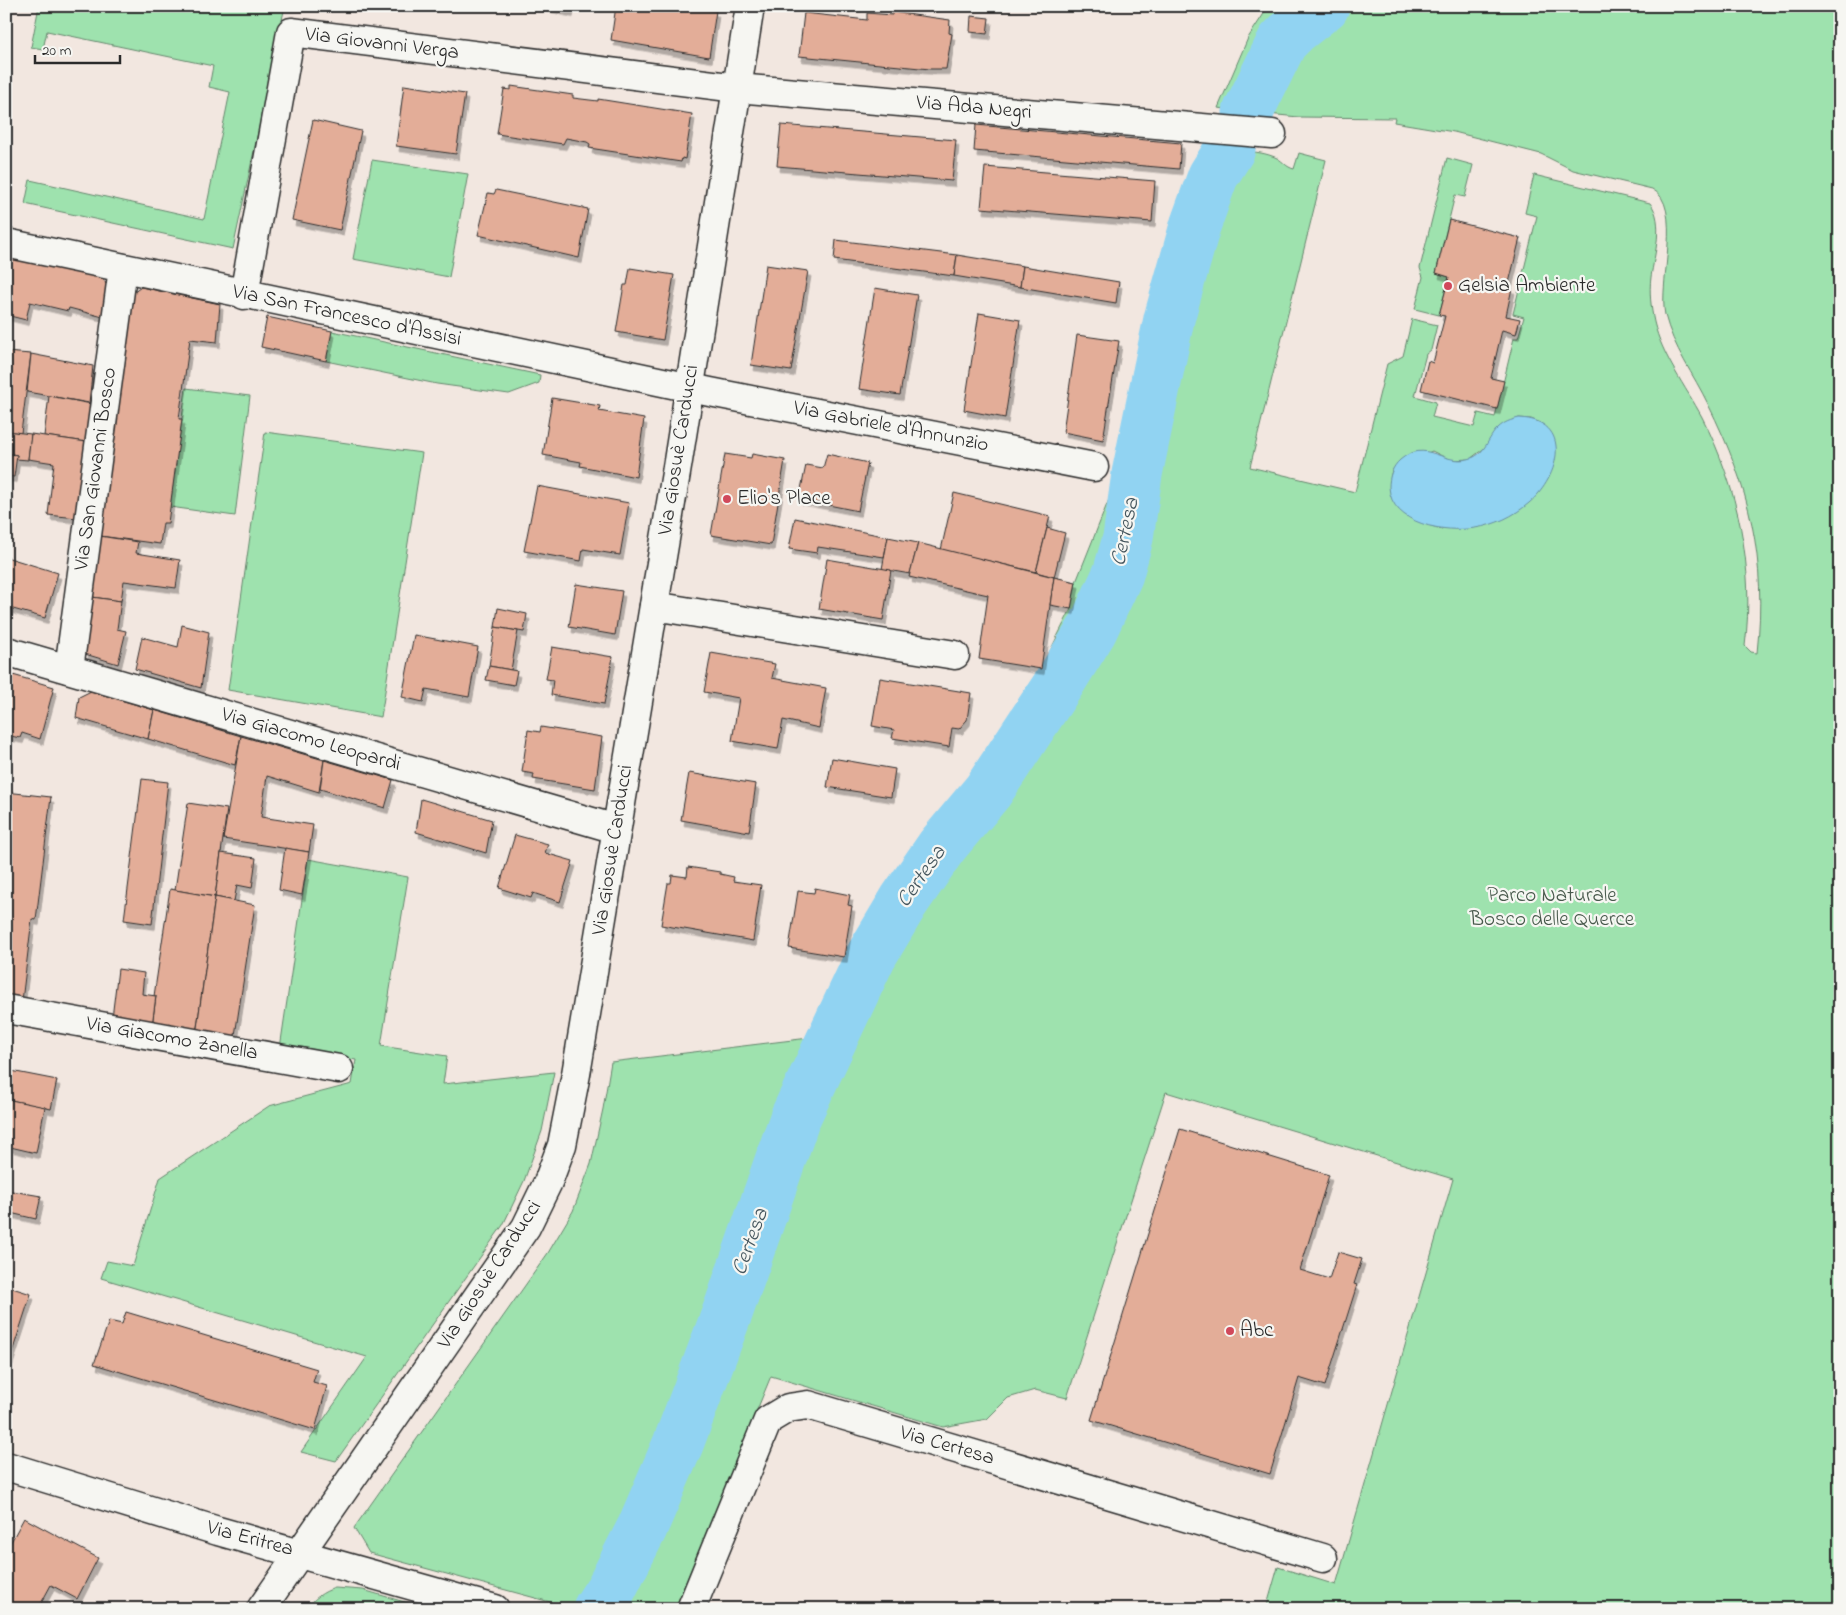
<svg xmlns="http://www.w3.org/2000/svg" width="1846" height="1615" viewBox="0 0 1846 1615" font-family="'Indie Flower',sans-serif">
<defs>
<filter id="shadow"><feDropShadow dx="3" dy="5.5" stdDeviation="0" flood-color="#0004"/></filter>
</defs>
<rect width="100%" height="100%" fill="#f2e7e0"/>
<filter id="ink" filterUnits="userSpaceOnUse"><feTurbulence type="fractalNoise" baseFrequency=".02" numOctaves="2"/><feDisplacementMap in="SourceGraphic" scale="10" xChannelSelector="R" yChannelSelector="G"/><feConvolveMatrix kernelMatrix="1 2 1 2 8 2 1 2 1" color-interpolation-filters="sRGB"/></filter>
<g filter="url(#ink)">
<g fill="#9ee2ae" stroke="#64866c" fill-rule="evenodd">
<path d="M39,6h246l-52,243 -208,-45 5,-24 174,39 26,-127 -21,-5 4,-21 -166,-35 -4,18 -12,-2z"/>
<path d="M1269,6h36l-13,9 -32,34 -26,61 -16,-2 30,-70z"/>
<path d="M1356,6h484v1603h-574l12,-42 58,18 117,-406 -287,-87 -99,306 -32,-8 -27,8 -21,21 -44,8 -172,-51 -96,233h-60l24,-39 46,-110 108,-290 56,-143 40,-78 59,-88 38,-42 63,-82 53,-86 28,-51 16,-43 10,-77 44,-223 17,-52 16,-26 11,-28c12,1 22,2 33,7 7,4 9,9 17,11l5,-16 27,7 -76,307 105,25 32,-128 16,-8 9,-37 25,6 -6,25 -5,4 -11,42 21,6 -4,15 42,10 4,-14 17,4 19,-79h4l6,-21 -11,-3 24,-98 -12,-3 9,-38 116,28c15,19 4,52 1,74 -2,15 0,31 3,45 8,34 32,65 48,95 36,70 53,151 43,229l6,6 6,1c10,-94 -7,-165 -49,-249 -14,-29 -35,-57 -43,-89 -7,-32 19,-110 -13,-126l-79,-19 -32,-16 -87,-22 -60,-10 1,-4 -96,-1 -32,-3 21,-45 34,-36zM1519,418l12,1 10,4 -99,106c-30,-7 -60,-25 -50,-59l40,-19 18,9 20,-1 16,-12 12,-19z"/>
<path d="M1447,158l26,7 -8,32 -10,-2 -19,78 13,4 -10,38 -24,-6 8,-32 -3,-9z"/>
<path d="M372,160l96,14 -19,103 -96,-18z"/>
<path d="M332,331l208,44 -1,8 -30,11 -72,-10 -111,-23z"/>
<path d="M186,388l64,8 -15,120 -65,-9z"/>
<path d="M265,432l157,21 -41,264 -153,-27z"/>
<path d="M1120,452c-3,37 -3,95 -17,129 -13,32 -41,62 -62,88l30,-60 5,-27 35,-88z"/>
<path d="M308,859l100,18 -27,169 66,10 -4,28 111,-12 -12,59 -18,50 -21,44 -167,236 -35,-9 66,-95 -266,-79 6,-17 26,5 27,-88 109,-72 83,-22 4,-24 -76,-12z"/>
<path d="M809,1038l-15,36 -96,271 -77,179 -45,85 -207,-56 -15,-25 194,-275 25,-42 18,-47 12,-55 8,-47z"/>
<path d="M335,1588l28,2 66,19h-123c9,-11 16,-17 29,-21z"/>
</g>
<path fill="#91d3f2" stroke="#6890a2" d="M1519,418c55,2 41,59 10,85 -15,13 -34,22 -54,25 -29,5 -84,-3 -86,-41 0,-10 3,-20 11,-27 26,-22 42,5 68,-1 18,-4 19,-21 30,-31 6,-6 13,-8 21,-10z"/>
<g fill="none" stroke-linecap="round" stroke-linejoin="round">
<g stroke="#91d3f2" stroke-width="51">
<path d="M1248,112l34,-70 13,-13 29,-23"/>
<path d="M598,1609l13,-20 31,-61 36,-84 51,-136 66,-190 76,-162 33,-55 38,-55 46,-55 70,-106 34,-55 26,-56 10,-36 9,-64 32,-155 26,-93 18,-50 17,-27"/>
</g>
</g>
<g fill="#e3ad98" stroke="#2b2b2b" filter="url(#shadow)">
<path d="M546,6h25l-1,6z"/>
<path d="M616,6h68l32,5 -7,46 -98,-17z"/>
<path d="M892,12l58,8 -1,13 3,1 -6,35h-16l-131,-13 5,-43 63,7v-7l25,2z"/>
<path d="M971,16l18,2 -2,16 -17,-2z"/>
<path d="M404,85l61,9 -9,60 -60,-8z"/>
<path d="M511,86l62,9v3l25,3v-2l94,15 -7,45 -3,-1 -1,4 -92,-14 1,-4 -3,-2 -21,-4 -3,6 -66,-10 7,-45 7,1z"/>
<path d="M313,120l48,11 -21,99 -48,-10z"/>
<path d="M781,125l175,15 -4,41 -175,-15z"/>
<path d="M976,125l205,18 -2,26 -205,-18z"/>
<path d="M985,167l170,14 -3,41 -171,-14z"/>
<path d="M496,190l92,19 -9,49 -101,-23 10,-42 6,1z"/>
<path d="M1449,220l71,18 -12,49 4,1 -6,28 14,3 -4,15 -14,-4 -11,48 13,3 -7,28 -76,-19 7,-29 5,2 12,-47 -6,-1 10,-38 -13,-4z"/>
<path d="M836,240l121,15 -3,21 -120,-16z"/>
<path d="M957,255l66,11 -3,21 -66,-11z"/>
<path d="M9,258l93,20 5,7 -4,32 -34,-9 -1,3 -38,-9 -4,18 -20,-5v-42z"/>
<path d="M766,265l42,6 -17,100 -40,-6z"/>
<path d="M1023,266l96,16 -3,21 -96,-16z"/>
<path d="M630,268l44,7 -11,65 -47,-8 8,-47h3z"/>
<path d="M141,287l79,17 -3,38 -27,-3 -11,80h3l-14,104h-5l-3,21 -60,-8 33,-243z"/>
<path d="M875,288l42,7 -17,100 -41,-6z"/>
<path d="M979,313l41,7 -15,98 -41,-8z"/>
<path d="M267,317l65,14 -6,30 -65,-14z"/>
<path d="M1077,335l42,6 -16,99 -40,-8z"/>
<path d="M6,352l25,2 -10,79 -15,-2z"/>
<path d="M31,354l62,12 -4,37 -62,-11z"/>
<path d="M49,396l43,8 -5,38 -43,-6z"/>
<path d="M552,398l48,8 -1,5 45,8 -8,58 -56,-11 1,-4 -38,-7z"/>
<path d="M6,431l25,3 -3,26 -12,-1 1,-4 -11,-2z"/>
<path d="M31,434l56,8 -10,76 -29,-3 6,-52 -26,-4z"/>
<path d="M6,453l11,2 -3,22 -8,-1z"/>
<path d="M725,454l26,4 1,-4 33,6 -14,85 -60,-10z"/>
<path d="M827,454l41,9 -10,48 -59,-12 7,-34 17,3z"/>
<path d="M537,486l92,17 -9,52 -37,-6 -2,12 -57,-10z"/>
<path d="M954,493l96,23 -14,56 -95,-22z"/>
<path d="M795,518l93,19 -4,20 -66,-10 -1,6 -28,-4z"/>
<path d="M1047,528l18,5 -11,44 -18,-5z"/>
<path d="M100,536l38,6 -2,11 44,7 -4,28 -52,-7 -3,20 -29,-4z"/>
<path d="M888,537l30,6 -8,31 -28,-5z"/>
<path d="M918,543l136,34 -13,92 -62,-10 9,-64 -79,-18z"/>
<path d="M6,557l52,16 -13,45 -39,-11z"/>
<path d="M827,559l64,11 -8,50 -64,-11z"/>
<path d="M1054,577l22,5 -5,27 -21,-4z"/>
<path d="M576,584l46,7 -7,44 -46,-8z"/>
<path d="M92,597l29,4 -4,28 9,2 -8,33 -33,-10z"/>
<path d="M498,608l29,6 -3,18 -29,-5z"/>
<path d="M182,625l27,7 -8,56 -66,-19 7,-32 36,10z"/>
<path d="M495,627l23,4 -7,39 -22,-4z"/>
<path d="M414,635l64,12 -9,50 -43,-8 -3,13 -21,-5z"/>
<path d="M552,647l61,10 -9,47 -53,-9 2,-15 -7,-1z"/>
<path d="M711,653l64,11 -3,14 54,10 -7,40 -36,-8 -5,29 -46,-8 7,-43 -35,-6z"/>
<path d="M489,666l28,5 -3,14 -28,-5z"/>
<path d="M6,673l48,14 -14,52 -18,-6 -2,5 -14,-3z"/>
<path d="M880,678l91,15 -4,27 -8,9 -7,-1 -3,19 -57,-9 2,-8 -22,-4z"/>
<path d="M91,691l63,19 -6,29 -72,-21 3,-21z"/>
<path d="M154,710l87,26 -6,29 -87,-26z"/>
<path d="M541,727l61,10 -7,52 -62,-10 1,-5 -12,-2 6,-42 12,2z"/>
<path d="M241,736l83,24 -5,32 -52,-16 -6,41 52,8 -4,27 -86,-13z"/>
<path d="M832,758l63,11 -4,28 -64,-10z"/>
<path d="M324,760l69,20 -8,28 -65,-19z"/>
<path d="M689,773l67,11 -7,48 -68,-12z"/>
<path d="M142,779l26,3 -16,142 -28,-4z"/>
<path d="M6,792l45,5 -15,123 -4,-1 -10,82 -16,-3z"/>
<path d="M421,799l71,21 -6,33 -70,-21z"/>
<path d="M188,803l39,6 -12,88 -40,-7z"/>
<path d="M515,835l33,9 -3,9 28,8 -13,41 -27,-9 -2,5 -32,-10z"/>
<path d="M285,848l24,4 -7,43 -23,-5z"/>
<path d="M221,853l35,5 -4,30 -15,-3 -3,16 -19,-4z"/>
<path d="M688,867l32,5v2l14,3 -1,4 28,4 -8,56 -92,-16 7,-42h3l1,-8 15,2z"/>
<path d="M815,888l35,7 -2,10 4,1 -8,51 -55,-9 9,-57 16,2z"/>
<path d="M170,889l45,8 -19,138 -44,-9 4,-30h-2z"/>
<path d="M215,897l40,8 -21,137 -38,-7z"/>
<path d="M118,969l26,4 -2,21 14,2 -4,30 -40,-8z"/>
<path d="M6,1070l51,10 -6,29 -45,-10z"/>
<path d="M6,1099l39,8 -9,46 -30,-7z"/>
<path d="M1180,1129l149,46 -29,95 29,9 9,-27 24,7 -8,25 3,1 -32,101 -26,-8 -29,96 -179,-54z"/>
<path d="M6,1190l35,6 -5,23 -30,-7z"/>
<path d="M6,1286l25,8 -25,77z"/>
<path d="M126,1312l191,57 -4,13 14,4 -12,44 -221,-66 15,-43 13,3z"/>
<path d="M24,1518l74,40 -21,41 -26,-14 -13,24h-17l-15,-8v-50z"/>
</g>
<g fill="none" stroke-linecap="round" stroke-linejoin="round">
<g stroke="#2b2b2b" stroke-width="31">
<g id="minor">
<path d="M6,243l704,149 384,75"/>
<path d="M244,295l47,-263 446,56 535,46"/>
<path d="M654,606l301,49"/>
<path d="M6,651l610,178"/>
<path d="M69,669l54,-401"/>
<path d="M6,1009l333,60"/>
<path d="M6,1466l212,65 277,78"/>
<path d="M261,1609l265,-382 22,-45 14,-37 14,-71 102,-613 72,-455"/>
<path d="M691,1609l77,-189 20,-12 20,-3 515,153"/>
</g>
</g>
<use href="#minor" stroke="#f6f6f2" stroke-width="28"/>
</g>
</g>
<g fill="#d1495b" stroke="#f6f6f2" stroke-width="2">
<circle cx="1448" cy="286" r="5"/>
<circle cx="727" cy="499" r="5"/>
<circle cx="1230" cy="1331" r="5"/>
</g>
<g text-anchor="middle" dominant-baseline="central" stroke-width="4.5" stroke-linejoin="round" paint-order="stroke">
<g font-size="21" fill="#2b2b2b" stroke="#f6f6f2">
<text transform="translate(382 44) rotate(7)">Via Giovanni Verga</text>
<text transform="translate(974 108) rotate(5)">Via Ada Negri</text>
<text transform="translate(347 316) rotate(12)">Via San Francesco d'Assisi</text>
<text transform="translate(891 427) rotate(11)">Via Gabriele d'Annunzio</text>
<text transform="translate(679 450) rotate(-81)">Via Giosuè Carducci</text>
<text transform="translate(96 469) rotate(-82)">Via San Giovanni Bosco</text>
<text transform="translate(311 740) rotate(16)">Via Giacomo Leopardi</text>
<text transform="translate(613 850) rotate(-81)">Via Giosuè Carducci</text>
<text transform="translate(172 1039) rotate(10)">Via Giacomo Zanella</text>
<text transform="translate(490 1275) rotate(-57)">Via Giosuè Carducci</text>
<text transform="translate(947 1446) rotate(16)">Via Certesa</text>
<text transform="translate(250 1539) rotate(15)">Via Eritrea</text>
</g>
<g font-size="21" fill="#2b2b2b" stroke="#f6f6f2" text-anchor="start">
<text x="1458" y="286">Gelsia Ambiente</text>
<text x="737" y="499">Elio's Place</text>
<text x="1240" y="1331">Abc</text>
</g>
<g font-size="21" fill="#48594c" stroke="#f6f6f2">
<text x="1552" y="896">Parco Naturale<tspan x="1552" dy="24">Bosco delle Querce</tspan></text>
</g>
<g font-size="22" font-style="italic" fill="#44555d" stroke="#f6f6f2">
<text transform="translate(1126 532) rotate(-78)">Certesa</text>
<text transform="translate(922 877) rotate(-55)">Certesa</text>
<text transform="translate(751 1242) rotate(-70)">Certesa</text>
</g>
</g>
<rect width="1846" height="1615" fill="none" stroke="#f6f6f2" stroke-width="25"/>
<rect x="12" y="12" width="1821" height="1590" fill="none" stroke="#2b2b2b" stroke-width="2" filter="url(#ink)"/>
<path d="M35 55v8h85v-8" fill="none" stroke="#2b2b2b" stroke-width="2.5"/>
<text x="42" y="55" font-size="15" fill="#2b2b2b" stroke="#f6f6f2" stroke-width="4" paint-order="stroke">20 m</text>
</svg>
